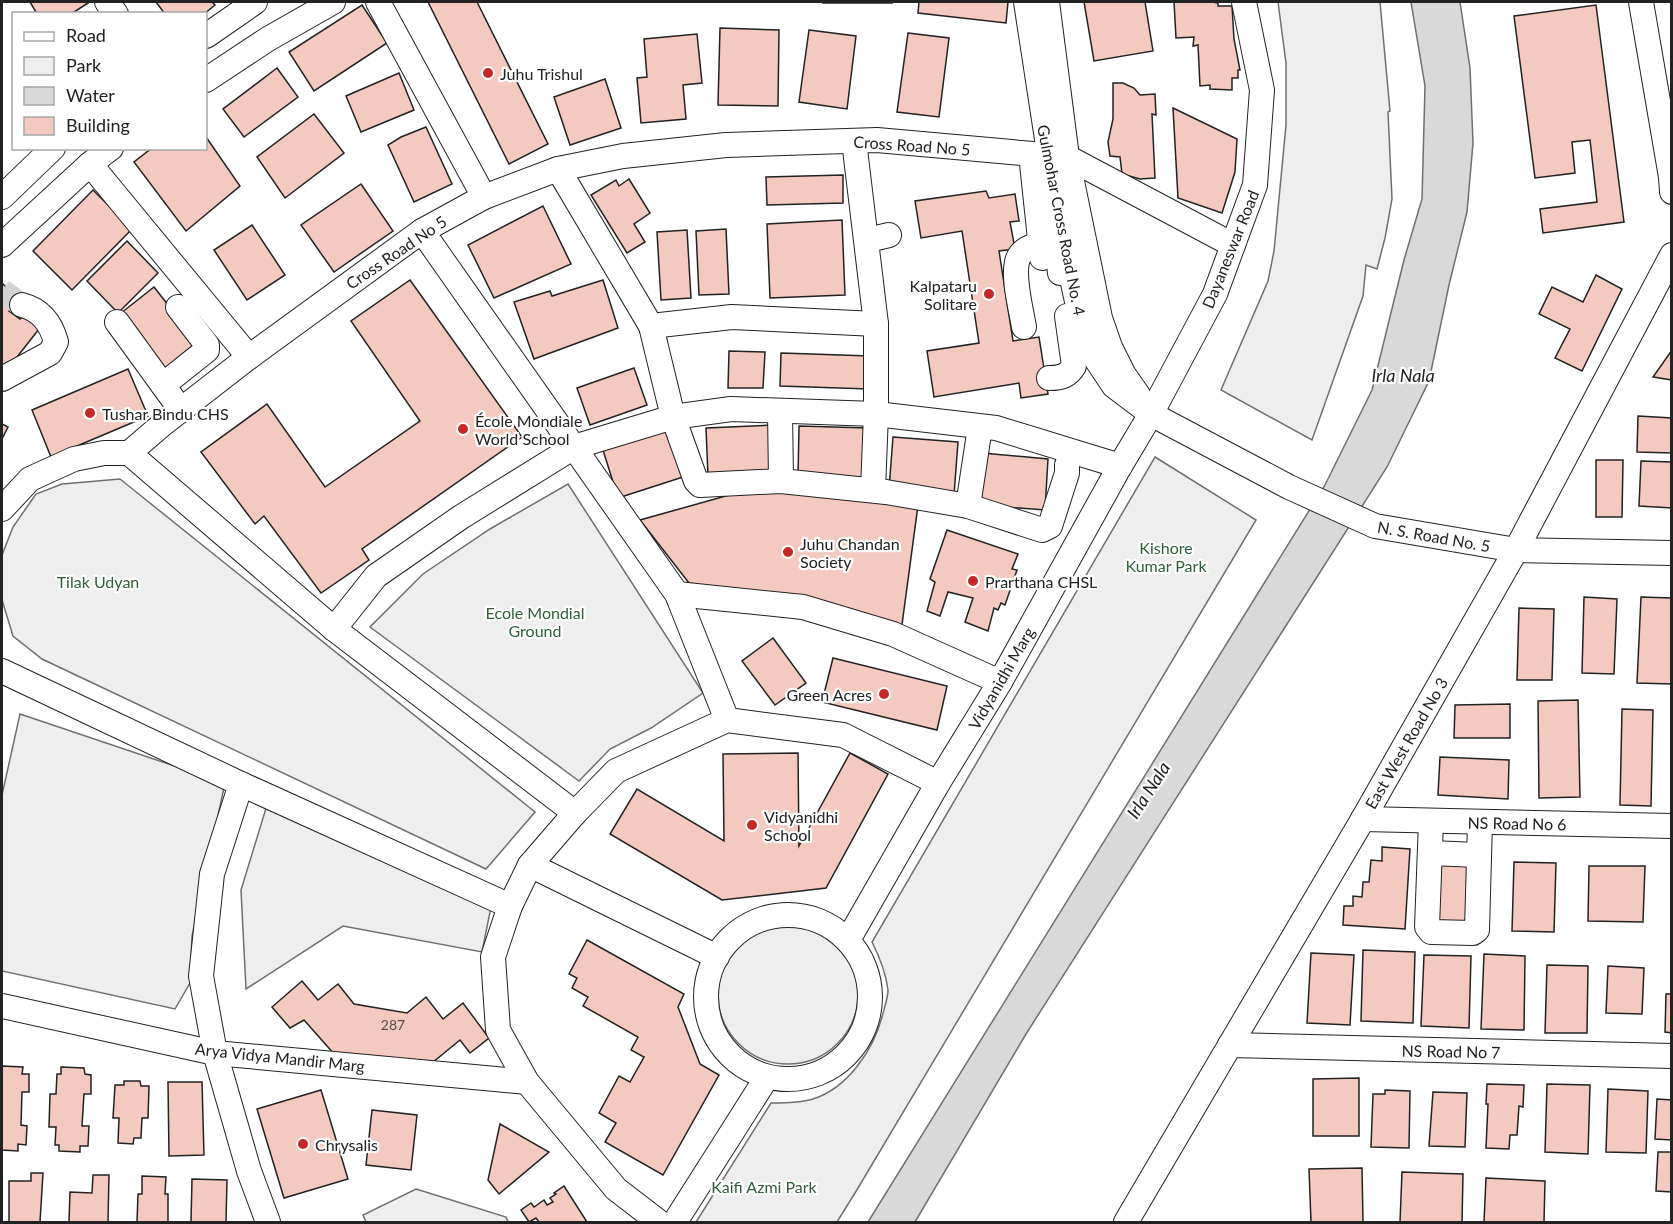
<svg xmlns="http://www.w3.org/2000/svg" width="1673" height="1224" viewBox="0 0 1673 1224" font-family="Lato,sans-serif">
<rect width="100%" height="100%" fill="#fff"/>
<g fill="#eee" stroke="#6f6f6f" stroke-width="1.5">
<path d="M1278,2h102l10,109 -2,1 4,87 -7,39 -8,31 -11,-4 -3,31 -51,144 -91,-50 47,-109 6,-30 12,-126v-62z"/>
<path d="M1155,457l101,63 -401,673 -18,29h-141l75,-119c14,0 29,0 42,-4 35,-11 60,-49 69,-82 2,-8 6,-19 6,-27 -2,-17 -9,-34 -16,-48z"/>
<path d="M120,479l415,333 -49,57 -444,-210 -29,-23 -11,-36v-45l11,-28 23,-33 26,-10z"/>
<path d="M568,484l135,209 -52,35 -41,21 -31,32 -209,-154 53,-53 67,-45z"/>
<path d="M20,714l205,69 -33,153 -2,47 -15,26 -173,-38v-176z"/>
<path d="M267,805l224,102 -9,45 -139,-26 -97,63 -5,-99z"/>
<circle cx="788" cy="994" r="70"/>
<path d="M416,1189l90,28 2,5h-142l-3,-7z"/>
</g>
<path fill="#d9d9d9" stroke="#6f6f6f" stroke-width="1.5" d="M1411,2h49l10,66 3,75 -6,69 -18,73 -20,96 -42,86 -361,567 -111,188h-47l457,-737 47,-95 32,-130 18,-61 3,-113z"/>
<g fill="#f3c9c0" stroke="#222" stroke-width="1.5">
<path d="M30,2h57l1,1 -17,11h-34z"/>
<path d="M156,2h56l3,3 -11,9h-39z"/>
<path d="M428,2h49l71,142 -39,20z"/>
<rect x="823" y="2" width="69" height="1"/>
<path d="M919,2h89l-2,21 -88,-10z"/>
<path d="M1084,2h61l8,49 -59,10z"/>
<path d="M1174,2h38l6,1v3h14l2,33 6,31h-2v8h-6v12l-22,-1v-4l-10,1 -2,-41 -5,1 1,-9 -18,1z"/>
<path d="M362,5l25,38 -73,48 -25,-39z"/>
<path d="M1596,5l28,217 -81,11 -3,-24 57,-7 -7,-62 -18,2 3,31 -40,5 -21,-162z"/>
<path d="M720,28l59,2 -1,76 -60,-1z"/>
<path d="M809,30l47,6 -9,73 -48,-7z"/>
<path d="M908,33l41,5 -10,79 -42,-5z"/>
<path d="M697,34l5,49 -19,2 3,34 -45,4 -4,-45 10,-1 -3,-38z"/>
<path d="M277,68l21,29 -54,40 -21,-28z"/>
<path d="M399,73l15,37 -53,22 -15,-36z"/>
<path d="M605,79l16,49 -51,17 -16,-48z"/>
<path d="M1113,83h10l11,5 6,7 15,-1 1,21 -4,-1 3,64 -15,1 -18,-5 -2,-17 -10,-1 -2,-14 5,-23z"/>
<path d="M1173,108l64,31 -2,33 -13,41 -44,-15z"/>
<path d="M314,114l30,39 -59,45 -28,-41z"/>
<path d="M426,127l26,57 -38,18 -26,-57 13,-8z"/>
<path d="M206,137l34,49 -54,45 -52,-69 18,-14h54z"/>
<path d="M843,175v28l-76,2 -1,-28z"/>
<path d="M629,179l21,34 -16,11 11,18 -18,11 -36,-58 25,-15 3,6z"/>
<path d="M361,184l32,47 -59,41 -33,-47z"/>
<path d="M93,190l39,39 -60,61 -39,-39z"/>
<path d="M986,191l3,7 26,-4 4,27 -9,1 5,27 -16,2 14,90 26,-4 9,57 -27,4 -2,-15 -85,14 -7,-46 52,-8 -17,-112 -41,7 -6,-37z"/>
<path d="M543,206l28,58 -77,34 -26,-53z"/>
<path d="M842,220l3,75 -75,3 -3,-74z"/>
<path d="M252,225l33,50 -38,25 -33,-50z"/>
<path d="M726,229l3,65 -30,1 -3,-64z"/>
<path d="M687,230l4,68 -30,2 -4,-68z"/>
<path d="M127,241l31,32 -40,40 -31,-32z"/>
<path d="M1596,275l26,14 -40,82 -27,-13 15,-29 -31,-15 13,-27 31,15z"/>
<path d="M410,280l112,157 -160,112 7,11 -48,33 -57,-77 -9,8 -54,-72 66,-48 58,83 95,-66 -69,-100z"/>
<path d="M603,280l15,48 -84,31 -20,-57 36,-11 2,5z"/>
<path d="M2,283l16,16 -9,12 11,8 4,-4 19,9 -41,52z"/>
<path d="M154,287l43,55 -37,30 -44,-55z"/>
<path d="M1672,350v30l-19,-3z"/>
<path d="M729,351l36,1 -2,36h-35z"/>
<path d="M781,353l89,3 -1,33 -89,-3z"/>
<path d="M634,368l13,37 -57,20 -13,-37z"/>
<path d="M128,369l20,47 -97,41 -19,-47z"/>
<path d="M1638,416l34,2v35l-35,-1z"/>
<path d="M2,424l6,3 -6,12z"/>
<path d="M774,425l2,48 -68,3 -2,-48z"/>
<path d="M799,426l69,2 -2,52 -68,-3z"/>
<path d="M668,429l15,48 -65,21 -15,-48z"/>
<path d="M893,437l65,5 -4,53 -65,-6z"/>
<path d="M982,453l66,6 -3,51 -67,-5z"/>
<path d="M1596,460h27l-1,57h-26z"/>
<path d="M1641,461l31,1v46l-33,-2z"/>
<path d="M747,490l172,8 -18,134 -97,-30 -115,-19 -49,-63z"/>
<path d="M947,530l71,24 -6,15 5,1 -12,35 -4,-2 -3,7 -4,-2 -6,23 -23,-9 8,-24 -25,-6 -8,24 -13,-5 8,-29 -5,-3z"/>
<path d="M1584,597l33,2 -3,75 -32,-1z"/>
<path d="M1641,597l31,1v86l-35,-1z"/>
<path d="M1519,608l35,1 -2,71h-35z"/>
<path d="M773,638l33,45 -31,22 -33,-44z"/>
<path d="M833,658l114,28 -10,44 -115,-28z"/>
<path d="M1578,700l2,97 -41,1 -1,-97z"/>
<path d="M1510,704v34h-56l1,-33z"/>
<path d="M1622,709l31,1 -2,96 -31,-1z"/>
<path d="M798,753l1,93 51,-93 38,21 -62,114 -104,12 -112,-66 27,-45 87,52 -1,-87z"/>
<path d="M1440,757l69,3 -1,39 -70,-4z"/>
<path d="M1382,847l28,2 -5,80 -62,-4 1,-19h9v-10l9,1 1,-15h6l2,-22 11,1z"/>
<path d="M1435,859l41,2 -2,67 -41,-2z"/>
<path d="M1514,862l42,1 -2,69 -42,-1z"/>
<path d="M1589,866h56l-2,56 -55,-1z"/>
<path d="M587,940l97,54 -6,13 22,57 19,11 -56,100 -58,-33 11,-19 -17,-10 20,-37 11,6 14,-25 -13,-7 7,-13 -55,-31 5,-9 -16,-9 5,-10 -8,-4z"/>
<path d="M1363,950l52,2 -2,71 -52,-2z"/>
<path d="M1311,953l43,2 -4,70 -43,-2z"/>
<path d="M1484,954l41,2 -1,74 -43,-1z"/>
<path d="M1424,955l47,1 -2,72 -48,-2z"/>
<path d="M1547,965l41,1 -1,67h-42z"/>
<path d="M1608,966l36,2 -2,46 -36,-1z"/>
<path d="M302,981l16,19 20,-16 16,20 53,9 19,-16 17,22 20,-16 26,35 -19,15 -10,-13 -33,27 -92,-12 -31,-35 -14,8 -18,-21z"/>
<path d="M1666,994h6v39l-7,-1z"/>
<path d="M2,1066l21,1 -1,7h7v18h-7l-1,33 6,1 -1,19 -8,-1v7l-16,-1z"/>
<path d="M61,1067l23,1 1,6 6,1v19h-7l-2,32h7l-1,20h-8v6l-21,-1v-6h-4l1,-18h-7l1,-33h6l1,-20h4z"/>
<path d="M1359,1078v58h-46v-57z"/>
<path d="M124,1081h16l1,5h8l-1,32h-6l-1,20h-7l-1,6 -15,-1 1,-25h-6l2,-33h9z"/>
<path d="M168,1082h34l2,73 -35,1z"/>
<path d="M1487,1084l37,1 -1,22 -4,-1 -2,29h-7l-1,14 -23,-1 2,-44h-2z"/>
<path d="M1547,1084l43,1 -2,69 -43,-2z"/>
<path d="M1608,1089l40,2 -2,62 -40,-1z"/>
<path d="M321,1090l27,89 -64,19 -27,-89z"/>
<path d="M1385,1090l25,1 -1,57 -38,-1 2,-53h12z"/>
<path d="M1433,1092l34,1 -2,54 -36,-1z"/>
<path d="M1657,1099l15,1v40l-17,-1z"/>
<path d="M372,1110l45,5 -6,55 -45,-5z"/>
<path d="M500,1124l49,28 -50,42 -11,-14z"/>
<path d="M1658,1152h14v40l-16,-1z"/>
<path d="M1362,1168l1,54h-52l-2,-53z"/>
<path d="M1402,1172l61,2 -1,48h-62z"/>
<path d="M31,1173h12l-3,49h-31v-41h22z"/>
<path d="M93,1175h16l-1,47h-39l1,-30 22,1z"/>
<path d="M142,1176l24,1 -1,17h3v28h-31l1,-28h4z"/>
<path d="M1486,1178l59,3 -1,41h-60z"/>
<path d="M192,1179l35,1 -1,42h-35z"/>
<path d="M564,1186l23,36h-48l-3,-4 -7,4 -8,-12 10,-7 3,4 10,-7 3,5 6,-3 -3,-4 6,-4 -2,-1z"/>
</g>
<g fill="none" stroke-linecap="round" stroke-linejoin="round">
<path stroke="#d3d3d3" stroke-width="24" stroke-dasharray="24 12" stroke-linecap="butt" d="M2,291l20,14"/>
<g stroke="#222" stroke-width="26">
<g id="minor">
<path d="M107,2l9,12"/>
<path d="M378,2l106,195"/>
<path d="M1026,2l34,222 20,91 7,23 9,21 18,27 37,28 138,73 86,39 141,24 156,3"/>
<path d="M1047,2l20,155 33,161 10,29 14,28 14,20"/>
<path d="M1641,2l30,175 1,15"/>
<path d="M206,36l49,-34"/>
<path d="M206,80l62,-41 65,-37"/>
<path d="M854,141l22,183v90l-3,76"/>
<path d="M1031,154l11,104"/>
<path d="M90,164l159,193"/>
<path d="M558,169l93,157 22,91 23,64 4,4 81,-4 105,11 82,14 74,24 8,-4 17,-53v-8"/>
<path d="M2,197l51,-49"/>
<path d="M422,231l255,363 50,126"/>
<path d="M868,240l21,-5"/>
<path d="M2,245l88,-81 21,-16"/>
<path d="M117,322l64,88"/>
<path d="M651,326l81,-9 144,7"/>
<path d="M1024,327c-3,-18 -11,-48 -7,-65 3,-15 25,-23 37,-12 5,5 5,16 6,23"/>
<path d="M1049,378c12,0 19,-2 25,-12l-7,-50"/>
<path d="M2,379l48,-26 6,-11c-5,-19 -15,-32 -34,-37"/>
<path d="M163,385l44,-35v-5l-29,-38"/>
<path d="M780,411l1,70"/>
<path d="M129,453l205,176 241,184"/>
<path d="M968,506l12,-79"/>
<path d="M2,509l28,-30 44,-20 30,-6h25l35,-30 85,-66 173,-126 62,-34 74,-28 65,-13 103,-11 151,-5 190,17 166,88"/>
<path d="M677,594l126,13 90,27 107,48"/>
<path d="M334,629l42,-53 85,-59 113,-70 99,-30 58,-8 145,5 120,14 124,38"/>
<path d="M2,671l239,113 269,122"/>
<path d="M241,784l-29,90 -11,102 14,77 34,118 19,51"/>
<path d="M1363,819l309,7"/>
<path d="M1431,821l-4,106 4,5 42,1 4,-3 3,-108"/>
<path d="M1430,853l48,2"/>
<path d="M530,865l187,92"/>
<circle cx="788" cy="997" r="82"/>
<path d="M848,940l90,-157 62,-101 120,-216 31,-52 64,-120 40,-109 7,-95 -18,-88"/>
<path d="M2,1006l213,47 312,29"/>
<path d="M1230,1045l442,11"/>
<path d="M659,1222l-43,-33 -89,-107 -29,-52 -5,-73 17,-51 20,-41 45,-52 41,-42 111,-51 116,15 95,48"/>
<path d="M675,1222l92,-145"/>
<path d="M1126,1222l237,-403 153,-269 156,-295"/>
</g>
</g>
<use href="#minor" stroke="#fff" stroke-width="24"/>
</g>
<g fill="#c62828" stroke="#fff" stroke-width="2">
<circle cx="488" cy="73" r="6"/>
<circle cx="989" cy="294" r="6"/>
<circle cx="90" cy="413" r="6"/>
<circle cx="463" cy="429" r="6"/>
<circle cx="788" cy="552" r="6"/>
<circle cx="973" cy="581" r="6"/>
<circle cx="884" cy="694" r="6"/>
<circle cx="752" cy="825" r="6"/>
<circle cx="303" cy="1144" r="6"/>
</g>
<g text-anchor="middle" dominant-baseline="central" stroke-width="4.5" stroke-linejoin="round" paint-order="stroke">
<g font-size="14" fill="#564c4a">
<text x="393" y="1024">287</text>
</g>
<g font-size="16" fill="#222" stroke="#fff" text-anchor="start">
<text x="500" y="73">Juhu Trishul</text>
<text x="977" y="285" text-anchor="end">Kalpataru<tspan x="977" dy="18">Solitare</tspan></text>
<text x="102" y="413">Tushar Bindu CHS</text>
<text x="475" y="420">École Mondiale<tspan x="475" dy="18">World School</tspan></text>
<text x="800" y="543">Juhu Chandan<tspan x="800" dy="18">Society</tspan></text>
<text x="985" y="581">Prarthana CHSL</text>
<text x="872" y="694" text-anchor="end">Green Acres</text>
<text x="764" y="816">Vidyanidhi<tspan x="764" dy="18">School</tspan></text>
<text x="315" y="1144">Chrysalis</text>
</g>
<g font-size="16" fill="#222" stroke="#fff">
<text transform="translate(912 145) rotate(4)">Cross Road No 5</text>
<text transform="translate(1062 220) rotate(79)">Gulmohar Cross Road No. 4</text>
<text transform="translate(1230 249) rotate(-68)">Dayaneswar Road</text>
<text transform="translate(396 252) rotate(-34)">Cross Road No 5</text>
<text transform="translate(1434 536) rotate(10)">N. S. Road No. 5</text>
<text transform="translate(1001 678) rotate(-60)">Vidyanidhi Marg</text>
<text transform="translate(1406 743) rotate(-60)">East West Road No 3</text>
<text transform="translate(1517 823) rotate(1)">NS Road No 6</text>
<text transform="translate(1451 1051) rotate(1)">NS Road No 7</text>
<text transform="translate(280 1057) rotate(6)">Arya Vidya Mandir Marg</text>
</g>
<g font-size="16" fill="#2f5e38" stroke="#fff">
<text x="1166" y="547">Kishore<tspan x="1166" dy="18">Kumar Park</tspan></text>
<text x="98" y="581">Tilak Udyan</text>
<text x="535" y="612">Ecole Mondial<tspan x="535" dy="18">Ground</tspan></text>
<text x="764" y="1186">Kaifi Azmi Park</text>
</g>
<g font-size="18" font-style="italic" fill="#222" stroke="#fff">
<text x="1403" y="375">Irla Nala</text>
<text transform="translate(1148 790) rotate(-57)">Irla Nala</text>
</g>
</g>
<rect width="1673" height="1224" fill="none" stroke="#222222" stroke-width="6"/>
<rect x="12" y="12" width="195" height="138" fill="#ffffff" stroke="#a7a7a7" stroke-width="1.5"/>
<rect x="24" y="32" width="30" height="9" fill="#ffffff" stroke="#a7a7a7" stroke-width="1.5"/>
<text x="66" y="42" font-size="18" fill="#222222">Road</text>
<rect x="24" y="57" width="30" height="18" fill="#eeeeee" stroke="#a7a7a7" stroke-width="1.5"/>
<text x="66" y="72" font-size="18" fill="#222222">Park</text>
<rect x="24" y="87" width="30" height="18" fill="#d9d9d9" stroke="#a7a7a7" stroke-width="1.5"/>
<text x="66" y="102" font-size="18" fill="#222222">Water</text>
<rect x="24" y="117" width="30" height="18" fill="#f3c9c0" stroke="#a7a7a7" stroke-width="1.5"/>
<text x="66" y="132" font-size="18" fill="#222222">Building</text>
</svg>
